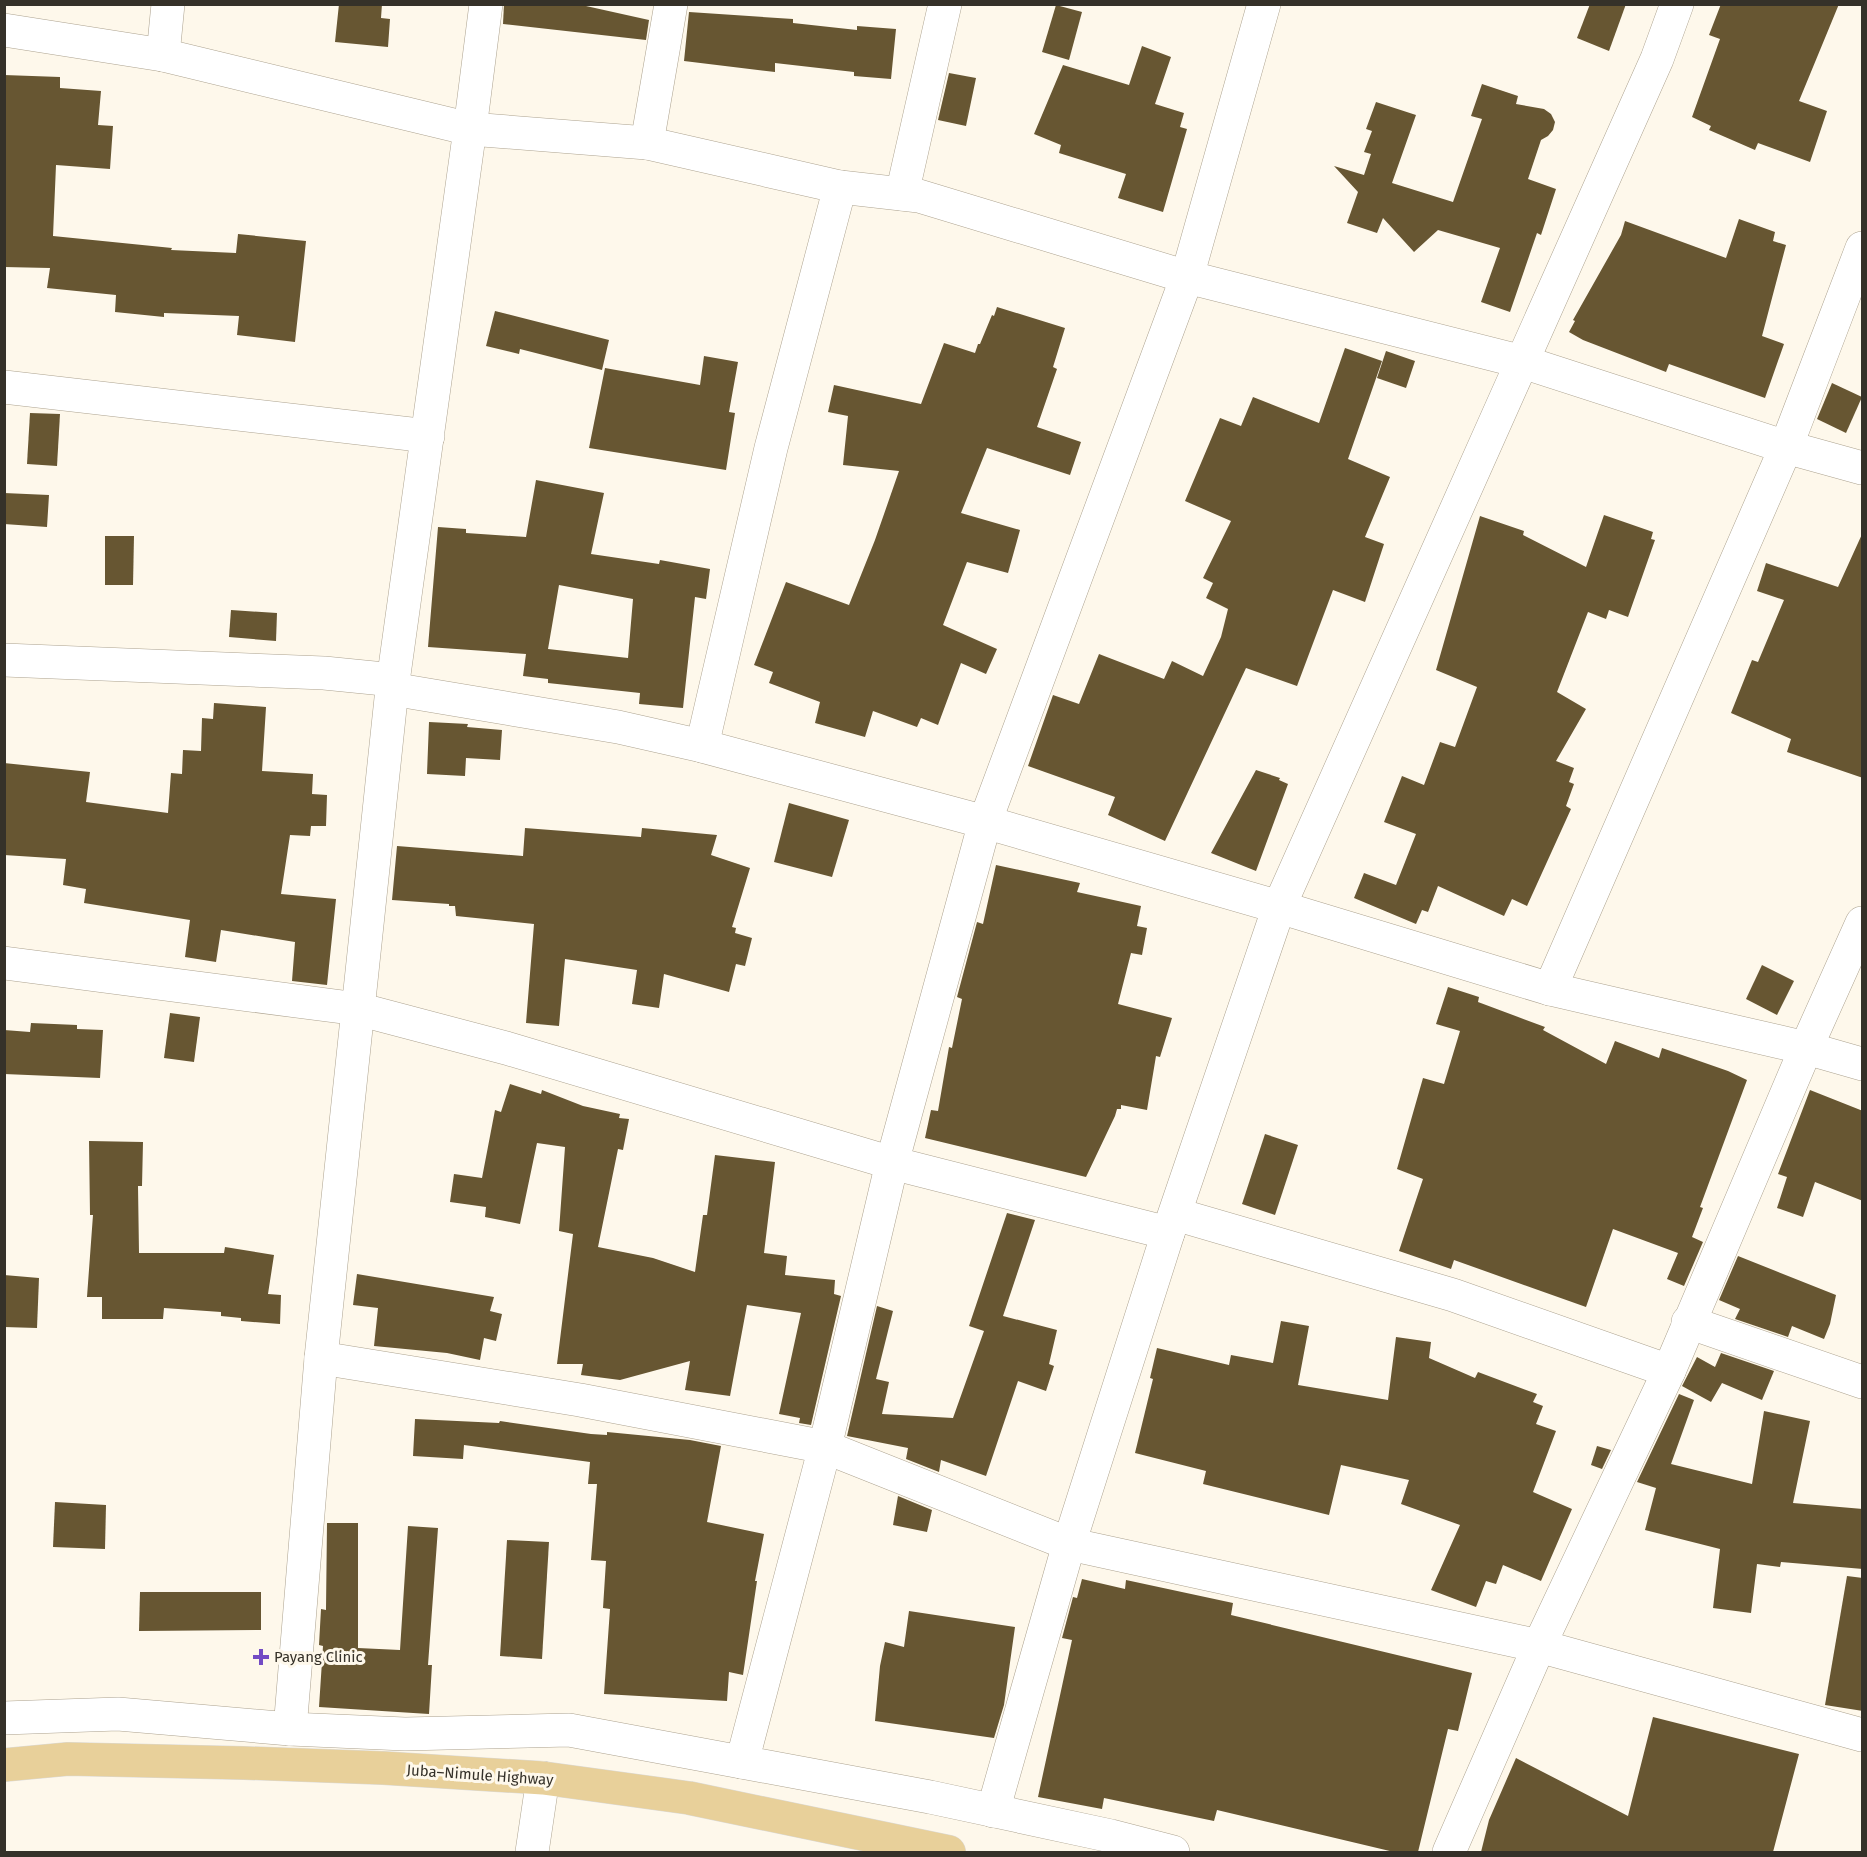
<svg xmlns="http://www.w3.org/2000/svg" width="1867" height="1857" viewBox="0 0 1867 1857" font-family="'Fira Sans',sans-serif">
<rect width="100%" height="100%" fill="#fef8eb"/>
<g fill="#675632" fill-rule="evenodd">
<path d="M339,4h43l-1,14 9,1 -2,28 -53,-5z"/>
<path d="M504,4h73l72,16 -3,20 -143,-16z"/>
<path d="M1590,4h36l-17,47 -32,-13z"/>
<path d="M1721,4h118l-40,97 28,10 -17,51 -52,-19 -3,7 -46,-20 2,-4 -19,-9 28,-78 -11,-4z"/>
<path d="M1056,5l26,7 -13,48 -27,-8z"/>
<path d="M689,12l104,7v4l64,7v-4l39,3 -5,50 -37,-3v-4l-79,-9v9l-91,-11z"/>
<path d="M1142,46l29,11 -16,47 29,9 -4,14 7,2 -24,83 -45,-14 8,-24 -67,-21 2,-8 -27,-11 29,-69 66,20z"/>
<path d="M949,73l27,5 -10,48 -28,-6z"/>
<path d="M4,75l56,2v11l41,3 -3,34 15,1 -3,43 -54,-4 -3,71 119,12 -1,2 65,3 2,-19 68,7 -11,101 -58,-7 2,-19 -75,-3v4l-49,-5 1,-17 -69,-7 3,-20 -46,-1z"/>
<path d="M1482,84l36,12 -2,8 28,5 7,5 4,8 -2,8 -5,6 -7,4 -13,39 28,10 -15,46 -4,-2 -27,79 -29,-10 19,-54 -62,-18 -24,22 -31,-34 -6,15 -30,-10 11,-31 -24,-26 30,9 7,-21 -7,-2 8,-21 -6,-2 10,-27 40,13 -24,68 61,19 29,-83 -11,-3z"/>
<path d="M1739,219l36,13 -2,9 13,4 -24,91 22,8 -19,54 -96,-34 -3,8 -83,-32 -14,-8 6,-11 -2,-1 48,-85 4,-14 101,37z"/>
<path d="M997,307l68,21 -12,39 4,2 -20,58 44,15 -11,33 -83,-27 -26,65 59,17 -12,43 -41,-11 -24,63 54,24 -11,25 -25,-11 -23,62 -17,-7 -4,9 -44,-16 -8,26 -50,-14 5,-21 -51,-19 4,-11 -19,-7 32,-83 63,23 26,-65 24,-69 -56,-6 5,-49 -20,-4 6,-27 87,19 23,-61 31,10 3,-9h2l12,-29 2,1z"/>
<path d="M495,311l114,29 -7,30 -82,-21 -1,5 -33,-8z"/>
<path d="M1345,348l37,13 -34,98 42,18 -25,60 19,7 -19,58 -32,-12 -36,96 -51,-18 -81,173 -57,-26 7,-18 -87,-31 25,-71 26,9 20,-50 65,25 8,-18 31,15 18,-39 7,-28 -22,-11 7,-15 -10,-5 28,-57 -46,-20 35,-83 21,8 12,-29 66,26z"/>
<path d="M1386,351l29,10 -9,27 -29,-10z"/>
<path d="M704,356l34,6 -9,50 6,1 -9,57 -137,-22 16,-80 95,17z"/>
<path d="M1832,383l30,14 -16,36 -29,-14z"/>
<path d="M30,413l30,1 -3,52 -30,-2z"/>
<path d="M536,480l68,13 -13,61 68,10 1,-4 50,9 -4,30 -11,-2 -12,111 -44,-4 1,-11 -92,-10v-4l-25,-3 3,-22 -98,-7 10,-120 28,2v4l60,4zM559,585l74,14 -5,59 -80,-9z"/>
<path d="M4,493l45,2 -2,32 -43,-3z"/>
<path d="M1604,515l49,17 -2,7 4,1 -27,77 -19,-7 -3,9 -18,-7 -31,80 29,17 -30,52 18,7 -5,14 5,2 -8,22 5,3 -44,97 -15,-7 -8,17 -66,-30 -10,26 -6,-2 -6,14 -62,-26 10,-25 32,12 20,-51 -32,-12 18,-46 22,9 16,-43 15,5 22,-60 -41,-17 44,-154 44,15 -1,4 63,32z"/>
<path d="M1863,532v246l-76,-26 4,-13 -60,-26 21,-53 6,2 26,-62 -27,-9 9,-28 72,24z"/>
<path d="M105,536h29l-1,49h-28z"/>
<path d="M231,610l46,3 -1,28 -47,-4z"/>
<path d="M214,703l52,4 -4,64 51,3 -1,20 15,1 -1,31h-15l-1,10 -20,-1 -9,59 55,5 -9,86 -35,-4 3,-39 -74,-12 -5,32 -31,-5 5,-37 -106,-17 2,-14 -23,-4 3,-26 -62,-4v-92l86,9 -4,30 82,11 3,-40 11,1 1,-24 18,1 1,-33 11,1z"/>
<path d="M429,722l39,2 -1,3 35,3 -2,30 -34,-2 -1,18 -38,-2z"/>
<path d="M1256,770l24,8 -1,2 9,4 -32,87 -45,-18z"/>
<path d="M789,803l60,17 -17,57 -58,-15z"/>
<path d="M525,828l116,9 1,-9 75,7 -6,20 39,13 -18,59 4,1 -1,5 17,5 -7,28 -9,-2 -7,28 -65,-18 -5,34 -27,-4 5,-34 -72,-11 -6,67 -33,-3 8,-99 -78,-8 -1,-10h-6v-2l-57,-4 5,-54 126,10z"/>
<path d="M996,865l84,18 -3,9 64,14 -4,20 10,2 -5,27 -11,-2 -13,51 54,14 -12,39 -4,-1 -9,54 -26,-5v4h-4l-2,7 -29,61 -161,-39 6,-28 7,1 11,-64 3,1 10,-49 -5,-2 20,-75 6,2z"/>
<path d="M1762,965l32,16 -17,34 -31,-16z"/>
<path d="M1448,987l31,10 -1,5 67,25 -2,3 63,34 9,-23 44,17 3,-10 66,23 19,9 -47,127 3,1 -11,29 11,5 -19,44 -17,-7 11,-26 -65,-24 -27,78 -132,-47 -3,9 -52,-18 24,-72 -26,-10 26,-91 21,6 16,-53 -24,-7z"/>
<path d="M170,1013l30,4 -6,45 -30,-4z"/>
<path d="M31,1023l46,2v4l26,1 -3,48 -96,-4v-44l26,2z"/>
<path d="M510,1084l31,10 1,-4 41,16 37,8 -1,4 10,1 -6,31 -5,-1 -20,98 55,11 42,14 8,-57h4l8,-60 60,7 -11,91 23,3 -2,19 50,5 -1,14 7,2 -30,129 -12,-2 1,-5 -21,-4 22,-101 -54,-8 -17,91 -45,-6 5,-29 -70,19 -39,-5 2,-11h-26l16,-130 -14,-3 6,-84 -28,-4 -17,81 -35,-7 1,-10 -36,-5 4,-28 28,4 13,-68 6,2z"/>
<path d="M1810,1090l53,21v90l-48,-19 -12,35 -26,-9 10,-31 -9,-3z"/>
<path d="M1265,1134l33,11 -23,70 -33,-11z"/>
<path d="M89,1141l54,1 -1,44h-4l1,67h85l1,-6 49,8 -6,39 13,1 -1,29 -39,-3v-3l-20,-2v-4l-57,-4 -1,11h-61v-22h-15l6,-82h-3z"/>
<path d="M1007,1213l28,7 -32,96 54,14 -8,34 5,2 -8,25 -28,-10 -32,95 -45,-16 -2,12 -33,-13 2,-11 -61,-12 30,-130 16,5 -17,68 13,3 -7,32 71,4 31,-87 -15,-5z"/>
<path d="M1738,1256l98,39 -6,29 -6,15 -32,-13 -4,11 -53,-18 5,-10 -21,-9z"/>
<path d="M357,1274l137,23 -4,14 12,3 -6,27 -12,-3 -4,22 -33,-7 -73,-7 4,-38 -25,-3z"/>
<path d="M4,1275l35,3 -2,50 -33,-1z"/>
<path d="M1281,1321l28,5 -11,59 90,15 8,-63 35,5 -2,16 46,20 3,-6 59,22 -4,8 10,4 -7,18 20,7 -23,61 39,17 -31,72 -38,-16 -7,19 -10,-3 -10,26 -45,-17 29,-65 -59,-21 8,-24 -68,-15 -12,50 -126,-31 3,-13 -71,-18 18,-74 -3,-1 7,-30 72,17 2,-10 42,8z"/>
<path d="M1721,1353l53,18 -12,29 -40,-17 -11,19 -29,-16 15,-29 18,10z"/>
<path d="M1679,1394l15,6 -23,64 81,20 12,-73 46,10 -17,82 70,6v60l-82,-7 -1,5 -23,-3 -6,49 -38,-5 7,-59 -75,-19 11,-42 -19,-6z"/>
<path d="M415,1419l84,4 1,-2 91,13 16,1v-3l83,8 31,6 -14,76 57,12 -9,47h2l-14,94 -14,-3 -2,29 -123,-7 6,-85 -7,-1 3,-47 -15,-1 6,-76h-9l2,-22 -126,-17 -1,14 -50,-3z"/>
<path d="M1597,1446l14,4 -9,19 -11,-4z"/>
<path d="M898,1496l34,14 -5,22 -34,-7z"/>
<path d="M55,1502l51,3 -1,44 -52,-2z"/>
<path d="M327,1523h31v125l42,2 8,-124 30,2 -10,137h4l-3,49 -110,-7 4,-61 -4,-1 2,-36 5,1z"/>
<path d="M507,1540l42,2 -7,117 -42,-3z"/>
<path d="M1847,1576l16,2v133l-38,-6z"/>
<path d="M1082,1579l43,10 1,-9 107,23 -2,12 241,58 -14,58 -10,-2 -30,123h-24l-177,-42 -3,11 -110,-23 -2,11 -64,-12 34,-157 -10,-2 11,-41 4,1z"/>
<path d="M140,1592h121v38l-122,1z"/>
<path d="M909,1611l106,16 -11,78 -10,33 -119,-17 5,-55 5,-24 19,5z"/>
<path d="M1653,1717l146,37 -26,98h-292l8,-32 27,-62 112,58z"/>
</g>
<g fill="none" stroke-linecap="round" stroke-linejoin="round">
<g stroke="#ada390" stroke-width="34">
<g id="minor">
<path d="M4,30l159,25 307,74 177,14 193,44 79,9 268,81 336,85 263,85 76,21"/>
<path d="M163,55l5,-51"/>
<path d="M647,143l24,-139"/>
<path d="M902,194l43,-190"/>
<path d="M4,387l424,49"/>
<path d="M4,660l320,13 70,7"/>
<path d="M392,689l226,38 84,19 283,76 294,85 271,82 256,59 56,16"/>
<path d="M702,746l69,-298 69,-261"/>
<path d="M4,963l354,46 148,39 386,115 276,70"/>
<path d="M1550,989l236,-542 76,-199"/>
<path d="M1175,1214l278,81 216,76"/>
<path d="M1688,1322l174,60"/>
<path d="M321,1358l259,42 245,47 244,97 470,102 323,89"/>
<path d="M4,1718l114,-4 172,15 115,5 164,-4 361,67 181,39 62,16"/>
<path d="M290,1729l31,-371 71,-669 78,-560 16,-125"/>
<path d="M742,1762l83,-315 67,-284 93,-341 202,-545 77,-273"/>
<path d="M993,1811l76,-267 99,-311 111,-326 378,-848 20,-55"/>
<path d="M532,1852l11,-74"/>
<path d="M1449,1852l90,-206 130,-275 137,-323 56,-125"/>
</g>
</g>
<g stroke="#dbdad8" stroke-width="34">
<path id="primary" d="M4,1765l64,-6 176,4 139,5 160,10 146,20 260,54"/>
</g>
<use href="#minor" stroke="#fff" stroke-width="33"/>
<use href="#primary" stroke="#e8d09a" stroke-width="33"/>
</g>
<path fill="#734bc4" stroke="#fef8eb" stroke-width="2" d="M258 1648h6v6h6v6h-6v6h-6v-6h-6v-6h6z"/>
<g text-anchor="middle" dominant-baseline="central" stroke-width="6" stroke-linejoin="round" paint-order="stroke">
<g font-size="15" fill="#353129" stroke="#fef8eb" text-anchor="start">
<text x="274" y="1657">Payang Clinic</text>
</g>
<g font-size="15" fill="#353129" stroke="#fef8eb">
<text transform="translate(480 1775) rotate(4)">Juba–Nimule Highway</text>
</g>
</g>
<rect width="1867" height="1857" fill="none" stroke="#353129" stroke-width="12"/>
</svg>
